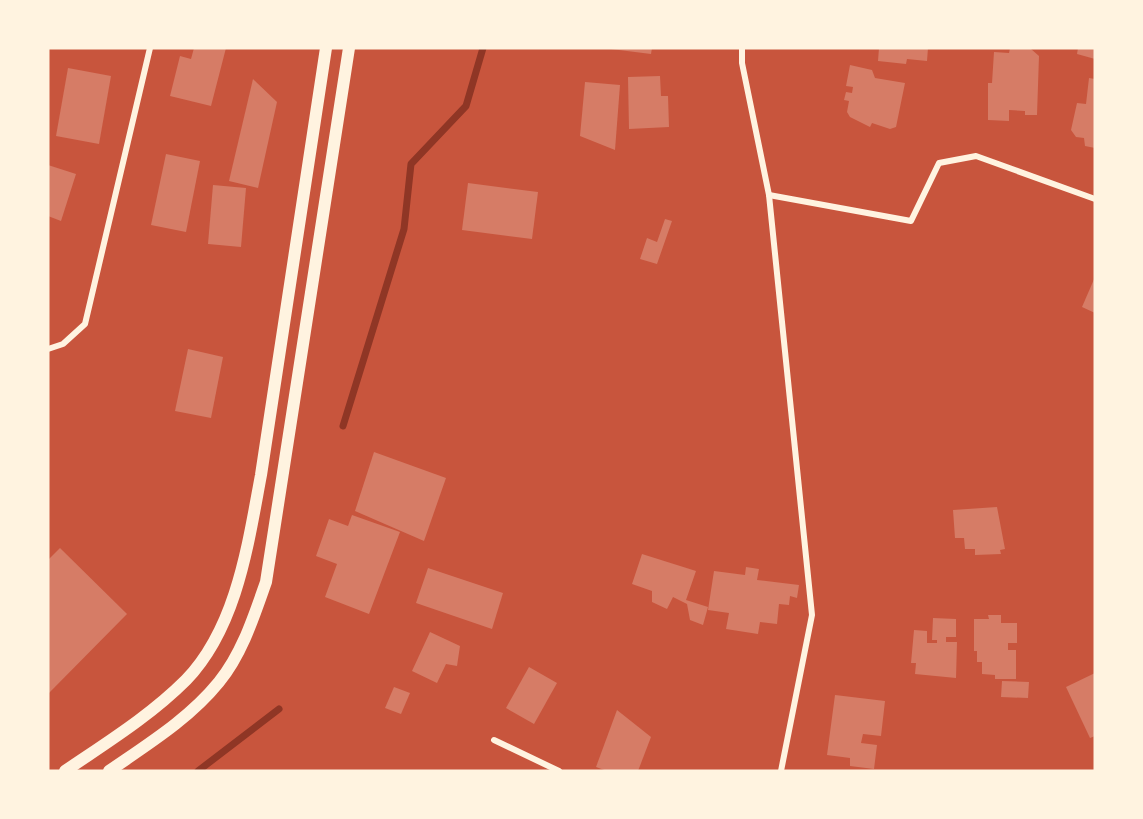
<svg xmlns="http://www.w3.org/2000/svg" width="1143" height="819" viewBox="0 0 1143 819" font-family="Roboto,sans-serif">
<rect width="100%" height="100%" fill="#c8553d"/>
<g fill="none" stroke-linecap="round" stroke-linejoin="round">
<g stroke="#8f3625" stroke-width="7">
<path d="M343,426l61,-197 7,-65 55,-58 17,-58"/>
<path d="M198,771l81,-62"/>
</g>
</g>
<g fill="#d67c66">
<path d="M194,48h32l-15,58 -41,-10 10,-40 11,3z"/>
<path d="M603,48h49l-1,6z"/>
<path d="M879,48h49l-1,13 -20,-2 -1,5 -28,-3z"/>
<path d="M1010,48l21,1 8,7 -2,59h-12v-4l-16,-1v11l-21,-1v-37h4l2,-31 15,1z"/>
<path d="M1078,48h17v11l-18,-5z"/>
<path d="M850,65l22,5 3,8 30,5 -9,44 -6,2 -18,-6 -2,4 -20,-10 -3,-5 2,-11 -5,-1 2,-8 6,1 1,-6 -7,-1z"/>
<path d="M68,68l43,8 -12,68 -43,-8z"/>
<path d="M660,76l1,20h7l1,31 -40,2 -1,-52z"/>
<path d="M1089,78l6,1v69l-10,-2 -1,-8 -8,-1 -5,-7 6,-27 9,1z"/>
<path d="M253,79l24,23 -19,86 -29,-7z"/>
<path d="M585,82l35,3 -5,65 -35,-14z"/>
<path d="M166,154l34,7 -14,71 -35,-7z"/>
<path d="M48,165l28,9 -15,47 -13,-5z"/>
<path d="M468,183l70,9 -6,47 -70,-9z"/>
<path d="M213,185l33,3 -5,59 -33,-3z"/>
<path d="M665,219l7,2 -15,43 -17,-5 7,-21 10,4z"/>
<path d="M1095,277v36l-13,-6z"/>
<path d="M188,349l35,8 -12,61 -36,-7z"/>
<path d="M374,452l72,26 -22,63 -69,-30z"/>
<path d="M997,507l8,42 -5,1 1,4 -26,1v-6h-10l-1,-11h-9l-2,-28z"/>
<path d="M352,515l48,17 -31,82 -44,-17 12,-33 -21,-8 13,-37 19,7z"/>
<path d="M60,548l67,66 -79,80v-134z"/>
<path d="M642,554l54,17 -10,29 22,7 -5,18 -13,-5 -3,-16 -14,-7 -6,12 -15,-7v-11l-20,-7z"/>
<path d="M746,567l13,2 -2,11 42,5 -2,13 -7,-2 -1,9 -10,-1 -2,20 -17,-2 -2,12 -32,-5 3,-16 -21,-3 6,-39 31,4z"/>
<path d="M428,568l75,25 -11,36 -76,-26z"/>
<path d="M988,615h13v8h16v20h-9v7h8v29h-21v-4l-13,-1v-12h-5v-11h-3v-32h15z"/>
<path d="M933,618l23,1v18h-10v5h11l-1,36 -41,-4 1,-11h-5l3,-33 13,1v12h10v-3h-5z"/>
<path d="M430,632l30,14 -3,20 -11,-2 -9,19 -25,-12z"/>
<path d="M529,667l28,16 -23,41 -28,-16z"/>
<path d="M1095,673v63l-5,2 -24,-51z"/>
<path d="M1002,681l27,1 -1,16 -27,-1z"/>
<path d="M394,687l16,6 -9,21 -16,-6z"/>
<path d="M835,695l50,6 -4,35 -18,-2 -2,9 16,2 -3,24 -24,-3v-8l-23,-3z"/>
<path d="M617,710l34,27 -13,34h-31l-11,-4z"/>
</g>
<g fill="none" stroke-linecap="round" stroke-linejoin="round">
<g stroke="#fff3e0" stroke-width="6">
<path d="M742,48v15l27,132 43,420 -31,156"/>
<path d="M769,195l142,26 28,-58 37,-7 119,43"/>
<path d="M48,349l15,-5 22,-20 65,-276"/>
<path d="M494,740l65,31"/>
</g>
<g stroke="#fff3e0" stroke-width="12">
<path d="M65,771c41,-28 85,-55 121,-91 51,-53 62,-136 75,-205l65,-427"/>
<path d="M109,771c39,-27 80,-52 110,-89 23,-28 35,-66 47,-100l83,-534"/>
</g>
</g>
<rect width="1143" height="819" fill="none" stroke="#fff3e0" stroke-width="99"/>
</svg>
